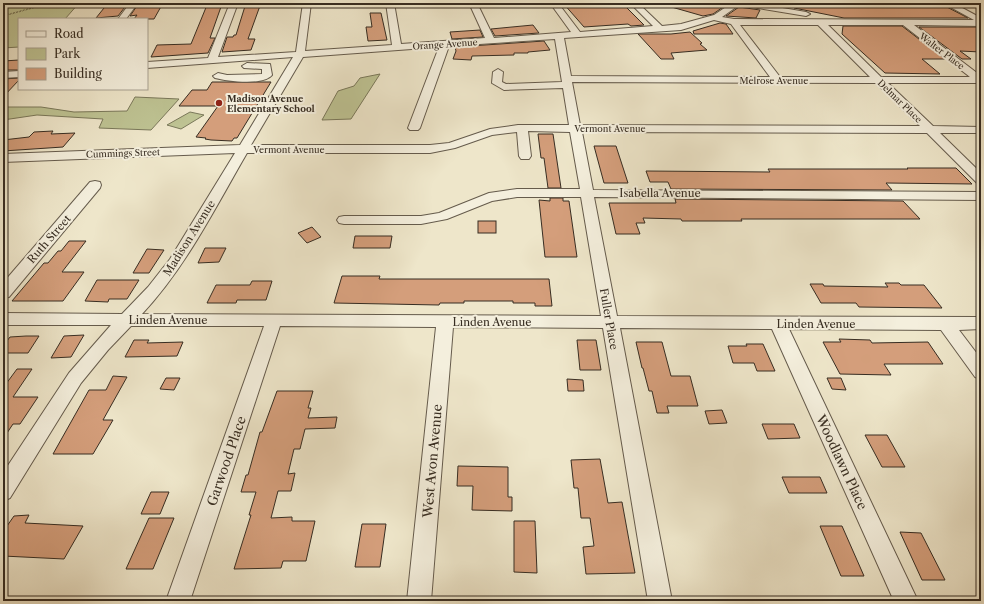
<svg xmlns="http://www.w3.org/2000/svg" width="984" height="604" viewBox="0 0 984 604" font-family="'Libre Caslon Text',serif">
<rect width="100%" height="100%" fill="#eee6ca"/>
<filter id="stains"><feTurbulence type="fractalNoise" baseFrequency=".005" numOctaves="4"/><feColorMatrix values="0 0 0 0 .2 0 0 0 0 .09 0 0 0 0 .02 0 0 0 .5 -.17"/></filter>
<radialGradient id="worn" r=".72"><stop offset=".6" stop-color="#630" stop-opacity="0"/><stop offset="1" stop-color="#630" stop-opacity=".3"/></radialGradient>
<g fill="#bec393" stroke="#7a785a">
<path d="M3,3h76l-14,16h-46v28l-16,1z"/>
<path d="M380,74l-29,45 -29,1 16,-29 16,-5 6,-8z"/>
<path d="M135,97l44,2 -28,31 -52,-2 4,-9 -66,-4 -34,5v-13h38l33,5 53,-1z"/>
<path d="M190,112l14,3 -23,14 -14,-4z"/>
</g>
<g fill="#d49e7b" stroke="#372d22">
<path d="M108,3h20l-10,13 -22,2z"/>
<path d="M139,3h24l-9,16h-20l3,-4 -7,1z"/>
<path d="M246,3h15l-13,36h7l-4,11 -29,2 5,-15h6l1,-2h2z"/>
<path d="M563,3h52v1l7,-1 22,22 -13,1 -3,-2 -44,3z"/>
<path d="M668,3h61l-16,11 -10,2 -35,-10z"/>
<path d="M795,3h94l3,2 53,1 23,12h-124l-50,-10z"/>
<path d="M222,4l-12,34h5l-7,15 -57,4 6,-12 34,-1 16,-39z"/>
<path d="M739,7l21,3 -4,8 -30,-2z"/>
<path d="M370,13h11l6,27 -19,1 -2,-14h6z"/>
<path d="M720,23l6,1 7,10h-39l-1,-3z"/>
<path d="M533,25l6,8 -44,3 -4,-7z"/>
<path d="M843,26h59l43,33h-23l18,15 -55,-1 -43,-39z"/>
<path d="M919,27h62v25l-21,-1 11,8h-9z"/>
<path d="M480,30l3,7 -31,2 -2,-7z"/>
<path d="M690,32l12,11 -2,1 7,6 -36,3 3,6h-13l-23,-25h33z"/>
<path d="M544,41l6,9 -22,2v1h-14v2l-42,1 -1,4 -18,-1 3,-8 -1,-4z"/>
<path d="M19,60v10h-16v-9z"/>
<path d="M19,78v2l-16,17v-18z"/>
<path d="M212,82h59l-34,56h-3l-2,3 -21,-1 -6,-1 1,-1 -10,-1 22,-31h-39l13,-16h15z"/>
<path d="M53,131l-2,3 24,-1 -12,14 -60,4v-11l26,-3 5,-5z"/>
<path d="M538,134h15l8,54h-13l-4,-30h-3z"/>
<path d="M594,146h22l12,37h-24z"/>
<path d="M907,168h49l16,16 -86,-1 6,7 -221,-1 -3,-7h-18l-4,-11 124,1 -2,-3h140z"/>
<path d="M550,198h13v3h6l8,56h-32l-6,-57 11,1z"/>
<path d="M675,199l228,2 17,18h-179l1,2h-60l-1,-2 -38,-1 2,5h-9l4,11h-24l-7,-31h67z"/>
<rect x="478" y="221" width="18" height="12"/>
<path d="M312,227l9,10 -14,6 -9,-10z"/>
<path d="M355,236h37l-2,12h-37z"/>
<path d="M69,241h17l-24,31h22l-21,29h-51l32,-38h4l10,-12h3z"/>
<path d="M205,248h21l-7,14 -21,1z"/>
<path d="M147,249l17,1 -15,23h-16z"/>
<path d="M342,276h38l-1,3h170l3,27h-17v-3h-22v-2h-49v2h-24l-1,2 -105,-2z"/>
<path d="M97,280h42l-12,19h-18l-1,3 -23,-1z"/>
<path d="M252,281h20l-6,19h-29l-1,3h-29l9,-18h34z"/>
<path d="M885,283h14l2,2h23l18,23 -83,-1 -3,-4h-35l-11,-19h13l1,2 64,1z"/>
<path d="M84,335l-13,22 -20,1 13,-22z"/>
<path d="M26,336h13l-11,17h-25v-7l7,-9z"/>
<path d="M839,339l31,1 2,3 56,-1 15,22h-59l7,11 -51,-1 -17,-32h18z"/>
<path d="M134,340h15l-2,3 36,-1 -6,14 -52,1z"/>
<path d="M577,340h19l5,30h-21z"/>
<path d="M636,342h26l9,34h19l8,30h-31l2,7h-12l-5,-22h-3l-6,-23h-1z"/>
<path d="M746,344h17l12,27h-18l-3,-8h-21l-5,-17h19z"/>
<path d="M17,369h15l-19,28h25l-18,27h-7l-10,15v-51z"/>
<path d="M113,376l14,1 -24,43h10l-20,34h-40l36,-64h17z"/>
<path d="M166,378h14l-6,12 -14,-1z"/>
<path d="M827,378h14l5,12 -14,-1z"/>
<path d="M567,379l16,1 1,11h-16z"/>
<path d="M277,391h36l-5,17h3l-3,10 29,-1 -2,11 -30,1 -5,20h-6l-6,25 7,-1 -4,18h-13l-7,27 21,-1v4h23l-9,40h-23l-2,7 -47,1 17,-54h-2l7,-23h-15l5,-17h2l12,-43h2z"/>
<path d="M722,410l5,13 -18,1 -4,-13z"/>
<path d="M762,424h32l6,14 -32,1z"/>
<path d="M865,435h22l18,32h-23z"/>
<path d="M600,459l8,44 14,-1 13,71 -49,1 -3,-27 11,-1 -4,-28h-9l-3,-30h-4l-3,-28z"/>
<path d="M458,466l50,1v30h4v14l-40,-1 1,-24h-16z"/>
<path d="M782,477h38l7,16h-38z"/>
<path d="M151,492h18l-9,22h-19z"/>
<path d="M29,515l-4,8 58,3 -19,33 -61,-3v-30h4l7,-10z"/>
<path d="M149,518h25l-21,51h-27z"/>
<path d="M514,521h21l2,52 -23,-1z"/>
<path d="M362,524h24l-6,43h-25z"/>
<path d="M820,526h22l22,50h-23z"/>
<path d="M900,532l21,1 24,47h-23z"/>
</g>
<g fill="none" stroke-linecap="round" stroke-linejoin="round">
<g stroke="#655b4c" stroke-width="2">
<g id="minor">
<path d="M130,3h8l-12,16h-8z"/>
<path d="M230,3h8l-20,54 78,-5 7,-49h8l-6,48 87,-6 -6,-42h8l7,41 84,-6 -16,-35h8l17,35 77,-6 -21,-29h8l22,29 73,-6 -23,-23h8l24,23 19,-2 33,-9 18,-12h21l53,9 4,2 -4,2 -67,-11 -17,12 12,2 240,1 -31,-17h10l28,15v8l-67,-1 67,51v7h-93l45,43 48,1v6h-41l41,40v11l-4,-1 -50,-50 -345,-1 11,58 388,2v8l-387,-3 23,119 364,1v12l-22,1 22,29v20l-6,-2 -34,-47 -152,-1 129,272h-24l-122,-272 -152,-1 52,273h-24l-45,-273 -150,-1 -22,274h-24l29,-274 -156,-1 -90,275h-24l98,-275h-133l-23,24 -27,33 -71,115 -7,3v-28l66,-100 42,-48h-108v-12l119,1 26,-27 22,-28 65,-106 -232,9v-8l237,-9 53,-88 -146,11v-6l61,-4zM714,20l17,4 39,53 -199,-1 -7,-38 117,-8zM740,25h78l52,52h-90zM828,25h75l67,52h-89zM555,39l7,43 -56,2 -4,-2 1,-10 -5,-3 -5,3 -1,11 12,7 59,-2 6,37h-51l-28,4 -41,14 -19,2h-179l52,-88 136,-10 -31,81 2,2h8l2,-2 29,-82zM572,82l304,1 44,43 -340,-1zM528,131l42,1 10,57h-63l-28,4 -50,20 -18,3h-77l-5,1 -2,3 2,3 5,1h77l26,-5 45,-18 25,-4h64l20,119 -459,-2c44,-47 73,-106 105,-161h183l25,-5 37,-13 25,-3 2,24 2,3h8l2,-3z"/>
<path d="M247,63l23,1 2,11c-9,11 -45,6 -57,3l-2,-2 5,-3 9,2 35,-1v-5l-18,-1 -2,-2z"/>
<path d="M19,71v6l-16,1v-6z"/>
<path d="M95,181l5,1 1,3 -1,3 -91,109 -6,1v-15l87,-101z"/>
</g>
</g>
<path stroke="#372d22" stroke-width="1.5" stroke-dasharray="0.5 1" stroke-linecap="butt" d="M3,16l47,-13"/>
<use href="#minor" fill="#f4efdd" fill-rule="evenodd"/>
</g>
<circle fill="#8f2418" stroke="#f4efdd" stroke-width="1.5" cx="219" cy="103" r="4"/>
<g text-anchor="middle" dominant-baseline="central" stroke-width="4" stroke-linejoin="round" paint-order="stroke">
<g font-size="9" fill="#372d22" stroke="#f4efdd">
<text transform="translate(445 44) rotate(-4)">Orange Avenue</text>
<text transform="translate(942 51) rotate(37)">Walter Place</text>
<text x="774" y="80">Melrose Avenue</text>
<text transform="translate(900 101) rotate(44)">Delmar Place</text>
<text x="610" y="128">Vermont Avenue</text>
<text x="289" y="149">Vermont Avenue</text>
<text transform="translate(123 153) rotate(-2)">Cummings Street</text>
</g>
<g font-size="9" font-weight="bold" fill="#372d22" stroke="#f4efdd" text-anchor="start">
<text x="227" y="98">Madison Avenue<tspan x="227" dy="10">Elementary School</tspan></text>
</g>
<g font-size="11" fill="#372d22" stroke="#f4efdd">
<text x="660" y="193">Isabella Avenue</text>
<text transform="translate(189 238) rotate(-58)">Madison Avenue</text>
<text transform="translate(49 239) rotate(-49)">Ruth Street</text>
<text transform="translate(609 319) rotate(80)">Fuller Place</text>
<text x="168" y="320">Linden Avenue</text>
<text x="492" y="322">Linden Avenue</text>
<text x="816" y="324">Linden Avenue</text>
</g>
<g font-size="13" fill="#372d22" stroke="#f4efdd">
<text transform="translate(226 461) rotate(-71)">Garwood Place</text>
<text transform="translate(432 461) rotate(-85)">West Avon Avenue</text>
<text transform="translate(842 462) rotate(65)">Woodlawn Place</text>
</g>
</g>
<rect width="984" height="604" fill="none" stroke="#eee6ca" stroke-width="16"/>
<rect x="4" y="4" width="976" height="596" fill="none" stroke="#372d22" stroke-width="2"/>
<rect x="8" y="8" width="968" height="588" fill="none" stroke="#372d22"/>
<rect x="18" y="18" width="130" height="72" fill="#f4efdd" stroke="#a8a192"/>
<rect x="26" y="31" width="20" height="6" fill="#f4efdd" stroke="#a8a192"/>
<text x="54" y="38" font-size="12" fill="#372d22">Road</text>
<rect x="26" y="48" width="20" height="12" fill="#bec393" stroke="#a8a192"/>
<text x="54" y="58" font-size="12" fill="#372d22">Park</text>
<rect x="26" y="68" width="20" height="12" fill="#d49e7b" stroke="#a8a192"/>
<text x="54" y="78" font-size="12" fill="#372d22">Building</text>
<rect width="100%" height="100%" filter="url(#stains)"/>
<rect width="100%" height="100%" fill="url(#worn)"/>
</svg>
